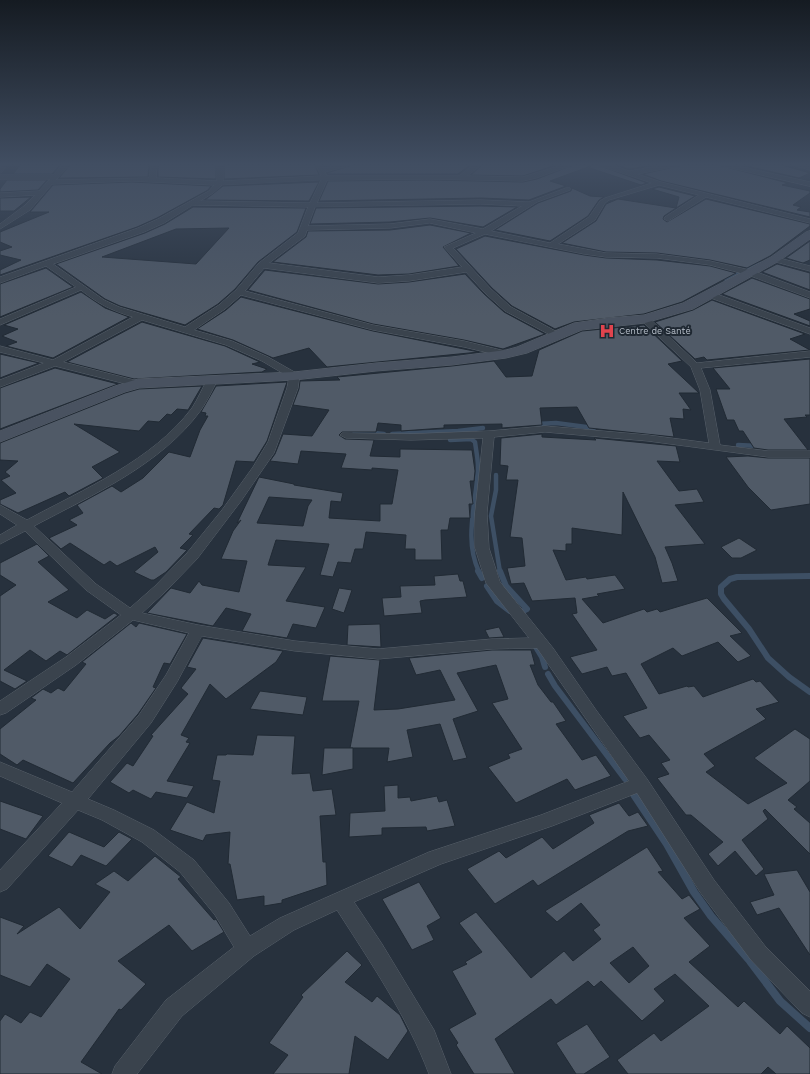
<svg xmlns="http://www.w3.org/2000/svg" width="810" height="1074" viewBox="0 0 810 1074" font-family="'Work Sans',sans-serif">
<rect width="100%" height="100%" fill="#27313d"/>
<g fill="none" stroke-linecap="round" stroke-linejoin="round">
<path stroke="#3d4f64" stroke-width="3" d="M748,268l11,-7"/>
<path stroke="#3d4f64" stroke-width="3.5" d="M726,280l15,-8"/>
<g stroke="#3d4f64" stroke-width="4.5">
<path d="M537,424l19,-1 38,5"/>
<path d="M354,431l30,3"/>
<path d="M392,434l66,-3 25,-3"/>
<path d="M450,440l21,-1 4,3c1,8 3,17 3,25 -1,35 -15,71 1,105"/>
<path d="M738,445l21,1"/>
<path d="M496,475v15l-5,26 9,56"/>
</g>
<g stroke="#3d4f64" stroke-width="6">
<path d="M478,571l4,7"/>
<path d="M500,571l6,15 21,23 -4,2"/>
<path d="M810,576l-73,1 -7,2 -9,8v7l3,5 25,30 19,29 21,19 21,15"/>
<path d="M487,586l10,15 13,10"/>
<path d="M533,642l9,15 3,10"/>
<path d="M548,674l7,12 70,93"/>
</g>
<path stroke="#3d4f64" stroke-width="8" d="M633,793l34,51 27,48 17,24 39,45 30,40 30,27"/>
</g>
<g fill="#505a67" stroke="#212a34" fill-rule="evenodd">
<path d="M20,165h40l-8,9h-39z"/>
<path d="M70,165h79l-1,12 -89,1z"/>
<path d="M158,165h58v14l-58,-2z"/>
<path d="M224,165h91l4,10 -95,4z"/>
<path d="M352,165h118l-12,9h-130l-1,-1z"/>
<path d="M482,165h74l-33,11 -52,-1z"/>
<path d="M573,165h15v2l-38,14 16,5 -37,14 -48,-2 -162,3 9,-20 101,-1 94,2 14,-3z"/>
<path d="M590,165h8l49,18 -6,2 -51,-17z"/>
<path d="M616,165h38l-25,4z"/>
<path d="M683,165h35l70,18 -6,2 28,6v2l-17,12 8,2 -4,3 13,2v5l-149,-36 -18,-7z"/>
<path d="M742,165h40l28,8 -11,5z"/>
<path d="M7,180h40l-9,10 -38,2v-3z"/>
<path d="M132,182l79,4 -3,4 -51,28 -20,9 -137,48v-5l21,-10 -21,-5v-4l12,-4 -12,-5v-10l49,-20h-19l23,-27z"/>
<path d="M319,182l-10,19 -104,-1 18,-14z"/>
<path d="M659,187l36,9 -19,12 3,-11 -27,-8z"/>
<path d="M572,188l18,8 14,1 -5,3 -11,16 -38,25 -55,-11 43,-27 33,-12z"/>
<path d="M31,197l-17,14h-14v-13z"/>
<path d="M618,199l58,9 -12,8 -1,3 4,3 39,-23 104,25v2l-40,30 -23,12 -37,-8 -53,-7 -51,-1 -44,-9 34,-22 10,-17z"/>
<path d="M481,206l36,1 -34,20 -53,-9 -40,4 -80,2 6,-16z"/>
<path d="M193,207l113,1 -9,24 -39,30 -23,27 -17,15 -33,21 -65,-19 -15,-7 -49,-35 89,-31 20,-9zM229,228l-33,36 -94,-7 74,-28z"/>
<path d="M430,225l41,8 -28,14 16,19 -50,8 -31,1 -105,-13 33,-25 2,-6 82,-1z"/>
<path d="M485,236l99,19 22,3 51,2 53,6 26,7 -54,29 -38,12 -70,8 -19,7 -43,-23 -20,-18 -36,-39z"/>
<path d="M810,241v19l-7,3 -17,-5z"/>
<path d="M777,264l33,9v17l-48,-18z"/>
<path d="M46,268l27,19 -73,30v-33z"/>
<path d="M265,270l113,14 31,-2 56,-8 19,20 20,18 41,22 -42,15 -39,-9 -91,-16 -125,-34z"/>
<path d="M752,278l58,21v10l-16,5 16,7v5l-88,-32z"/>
<path d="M81,292l24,16 24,9 -76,41 -47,-12 11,-4 -15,-6 16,-7 -14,-4z"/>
<path d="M241,297l132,34 106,21 -152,15 -18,-19 -36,10 -40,-18 -36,-11 29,-19z"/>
<path d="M712,300l93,34 -15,5 20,11 -103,10 -3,-3 -9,2 -40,-37 38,-12z"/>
<path d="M142,322l83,24 35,16 -8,2 15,5 -5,3 -128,7 -67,-17z"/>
<path d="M644,325l38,36 -14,3 31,29h-20l12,17 -8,-1 1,10 -14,-1 4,19 -85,-9 -12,-21 -37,1 2,17 -40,3v-4l-58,1v3l-43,3v-6l-23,-2 -2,9h-34l-3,3 6,4 29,1 -4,16 30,1v-8l72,1 3,21 -1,10h-4l3,23h-4l1,14h-20l-2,12h-7l1,30h-27v-11h-10l1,-14 -40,-3 -3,17h-8l-4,14 -13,-1 -5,15 -13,-2 9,-31 -53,-4 -8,25 38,2 -20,34 39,6 -9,21 -23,-4 -6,14 -45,-7 9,-17 -25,-6 -13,18 -66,-13 24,-25 19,5 9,-12 3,4 37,7 8,-31 -26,-2 12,-28 8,-11 -4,3 22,-46 35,7v1l49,8 -2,9 -10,-1 -2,17 51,3v-17h12l6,-34 -26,-2v2l-31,-2 5,-14 -45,-3 -3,13 -28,-3 5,-7 8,-20 29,2 17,-26 -36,-5 6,-16 1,-8 40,-1 -3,-3 115,-11 42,-5 12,16 26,-1 7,-26 43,-19zM269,497l43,3 -4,6 -5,20 -46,-3z"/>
<path d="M0,354l39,9 -39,15z"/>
<path d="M810,359v56h-5l2,2 -23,2 24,31h-40l-14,-2 -11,-17h-4l-5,-11h-7l-11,-31h14l-17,-21z"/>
<path d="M55,368l63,16 -118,45v-41z"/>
<path d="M287,382l-20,59 -13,21 -18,-1 -13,44 -4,4 -5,-1 -25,26 4,1 -13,13 7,2 -21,22 -12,8h-3l-17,-8 24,-20 -3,-5 -38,19 -7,-5 -6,4 -34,-22 -9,6 -12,-11 28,-13 -8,-5 14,-7 -6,-8 35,-19 9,6 22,-14 26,-26 21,5 10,-27 8,-14h-3l1,-3 -5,-1 15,-26z"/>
<path d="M202,386l-14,24 -11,-1 -6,6 -4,-1 -8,8 -11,-1 -9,10 -65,-7 46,28 -28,15 11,11 -34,18 -4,-4 -47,21 -18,-9v-4l16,-7 -15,-13 9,-4 -5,-4 13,-11 -18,-1v-17l125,-50 14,-4z"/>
<path d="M542,434v3l54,3 -2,-2 82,8 4,16 -23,-1 22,30 18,-2 7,13 -29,3 30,39 -40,3 7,16 6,18 -16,2 -7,-26 -32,-65 -1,43 -50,-7v16h-6v7l-13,-1 13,30 20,-3 1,2 28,-4 10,14 -28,5 2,2 -17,3 21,24 41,-14 3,3 10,-3 3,3 47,-14 35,35 -12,3 21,20 -13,6 -20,-20 -36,14 -9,-8 -32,16 18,30 28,-8 1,1 6,-1 9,11 50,-18 3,3 4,-1 19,21 -23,7 10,10 -62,35 11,12 -9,6 42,32 39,-21 -33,-25 41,-29 15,10v42l-22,19 9,7 -3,2 16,14v31l-45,-45 -2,2 5,8 -26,21 22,29 -8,7 -21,-25 -17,15 -10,-12 15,-12 -32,-27h-5l-29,-37 12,-4 -8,-11 9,-3 -21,-25 -9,3 -17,-22 24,-8 -21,-35 -14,3 -5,-9 -25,7 -12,-17 27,-7 -25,-36 5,-1 -2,-15 -43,3 -8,-18 -13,1 -4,-16 18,-2 -3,-28 -12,-1 8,-57h-12l2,-14 -8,-1 1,-27z"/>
<path d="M748,456l20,2h42v46l-39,6 -23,-23 -22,-30z"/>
<path d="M739,538l18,12 -16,8h-9l-11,-11z"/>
<path d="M37,544l12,12 -11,6 31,28 -21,12 29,16 10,-8 18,9 9,-6 4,2 -51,40 -7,-4 -14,10 -16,-11 -26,20 23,11 -12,8 -15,-8v-85l16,-11 -16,-10v-12z"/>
<path d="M458,574l2,7h3l4,16 -42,3 -5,1 2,12 -38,3 -2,-18 19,-1 -1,-11 35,-1 -1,-9z"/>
<path d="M339,588l13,2 -8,23 -12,-4z"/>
<path d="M131,623l5,4 3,-4 48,11 -17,30 -6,-1 -11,24 3,1 -18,26 -19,22 -9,7 -37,40 -50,-23 -6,5 -17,-11v-25l36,-29 -5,-2 12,-9 8,4 7,-5 6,3 22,-27 -4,-2z"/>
<path d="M380,624l1,23 -34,-2 1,-20z"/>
<path d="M499,627l5,10 -15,1 -4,-8z"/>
<path d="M203,638l80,13 -7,11 -50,37 -16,-15 -29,51 8,3 -3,4 4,1 -23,38 27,5 -7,12 -31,-6 -5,7 -18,-9 -4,3 -19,-11 17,-19 6,3 20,-30 -2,-1 37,-41 -7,-6 15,-19 -9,-2z"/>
<path d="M492,650h39l4,15h-5l8,20 13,17h2l13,19 -10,3 26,36 14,-5 15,21 -36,14 -8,-11 -51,24 -28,-36 22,-9 -2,-4 14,-5 -30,-46 16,-4 -12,-34 -39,8 21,38 -25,8 14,39 -14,3 -13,-37 -33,6 6,27 -26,5 2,-14h-39l9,-47h-37l8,-45 50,4 -6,50 24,-1 57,-9 -15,-30 -24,5 -7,-17z"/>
<path d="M260,691l47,6 -4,18 -53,-6z"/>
<path d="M257,735l38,1 -3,38 18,-1 3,18 19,-2 4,26 -16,1 3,46h3l1,23 -45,15v3l-18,3v-10l-27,4 -7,-36h-2l2,-32 -24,3 -3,6 -33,-11 17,-28 27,11 6,-32 -8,-1 5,-25h9l1,-1 26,1z"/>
<path d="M324,748h29v21l-31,6z"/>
<path d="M398,785v13l12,-1 1,4 26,-5 2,6 8,-2 8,26 -28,5 -1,-4 -44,1v7l-33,2 1,-24 35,-2 -1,-25z"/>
<path d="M0,801l43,15 -17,23 -26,-10z"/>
<path d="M619,803l10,13 9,-4 10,14 -20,5 -90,55 -5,-6 -38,24 -28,-35 32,-18 7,7 36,-21 11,12 41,-26 -5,-8z"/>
<path d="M69,832l35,15 15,-15 13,7 -26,27 -25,-11 -9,12 -24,-11z"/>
<path d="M647,847l16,24 -5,1 24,27 7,-4 11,14 -16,9 26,28 -21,16 49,45 6,-6 36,33 7,-8 23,22v26h-34l-8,-7 -7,7h-133l-11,-14 37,-27 7,8 48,-35 -34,-32 -21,15 11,12 -23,20 -41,-40 -7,6 -6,-6 -32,24 -5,-6 -56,40 20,35h-41l-18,-29 2,-2 -9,-14 27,-15 -24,-43 15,-7 -2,-2 17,-10 -23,-29 17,-11 55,66 33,-27 9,10 28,-22 -8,-9 7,-5 -19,-22 -24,19 -12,-11zM633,947l16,19 -20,17 -19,-20z"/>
<path d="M155,856l26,21 -3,2 36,41 2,-1 8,13 -32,19 -23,-26 -51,36 28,23 -25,26 -2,-1 -38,53 21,12h-102v-53l5,-7 16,9 9,-11 11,5 29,-38 -23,-15 -17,23 -30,-12v-58l24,9 -7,8 42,-27 21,22 30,-37 -15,-8 19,-13 14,10z"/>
<path d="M797,870l13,22v63l-31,-47 -22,7 -7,-13 24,-7 -10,-21z"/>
<path d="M419,882l22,36 -14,8 7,14 -22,10 -30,-51z"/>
<path d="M347,951l15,14 -17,17 27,20 5,-6 23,19 8,16 -20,29 -33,-24 -6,38h-76l15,-19 -19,-12 34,-46 -2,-2z"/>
<path d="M587,1024l23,33 -26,17h-8l-20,-31z"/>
</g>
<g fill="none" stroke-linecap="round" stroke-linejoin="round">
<g stroke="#58616b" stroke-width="1">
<g id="minor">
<path d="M1,165h6l-5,7 -2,1z"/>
<path d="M62,165h7l-13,15 93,-2 2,-13h6l-1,13 61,3v-16h6v16l98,-5 -5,-11h6l2,3 14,-3h13l-26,7 2,4h132l14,-11h8l-14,11 56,1 39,-12h10l-36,13 -13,3 -94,-2 -102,1 -10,23 164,-3 48,2 37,-14h4v2l-33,12 -46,29 59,12 39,-26 11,-16 5,-3 47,-15 -53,-18h11l19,6 36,-6h17l-45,9 24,8 149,37v4l-104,-26 -38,24 -4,-2 1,-2 34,-22 -40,-10 -50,15 -4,3 -10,17 -37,24 48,9 51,1 53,7 44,10 56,21v6l-62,-23 -38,-10 -53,-7 -51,-1 -22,-3 -99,-20 -32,14 38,41 20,18 48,26 2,2 -2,2 -3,1 -51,-27 -20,-18 -19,-21 -57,9 -31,2 -114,-15 -19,23 128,34 91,16 45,11 2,2 -5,3 -42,-10 -91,-17 -132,-35 -16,14 -31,21 38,11 36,16 30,17 1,6 -1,8 -24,65 -33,48 -44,58 -32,33 -23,21 56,12 97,16 83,8 114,-10 37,-1 -43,-55 -11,-35v-35l8,-75 -72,2 -65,-2 -6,-3 2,-2 69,1 78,-3 56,-5 103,9 61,8 -9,-53 -9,-23 -49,-46 -2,-2 2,-2h6l49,46 113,-12v6l-109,11 9,22 10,55 48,6h42v6h-42l-120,-16 -103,-9 -51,5 -7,76 2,35 11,34 53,66 43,62 51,69 67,101 51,66 45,45v26l-8,-4 -51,-53 -51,-68 -63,-99 -85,33 -111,38 -87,38 28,42 52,86 17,44h-22c-22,-58 -58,-111 -92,-164l-43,20 -40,26 -72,60 -45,58h-25l3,-8 51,-66 68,-53 -19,-32 -35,-43 -38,-30 -40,-22 -24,-10 -71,79 -7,3v-22l62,-67 -62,-27v-14l72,30 67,-77 27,-40 23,-42 -56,-13 -57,45 -70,48 -6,2v-14l66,-44 55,-42 -35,-25 -61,-59 -25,13v-9l17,-10 -17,-11v-9l27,15c57,-31 125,-59 165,-112 6,-9 10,-20 16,-29h8l1,2c-5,10 -10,20 -16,29 -40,55 -109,85 -167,116l62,58 34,24 25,-22 32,-33 35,-43 31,-43 15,-25 19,-54 2,-11 -27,-16 -36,-16 -84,-25 -79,42 79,20 1,2 -1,2 -4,1 -83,-21 -55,21v-7l44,-17 -44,-11v-6l53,14 80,-43c-22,-7 -33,-12 -52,-27l-81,35v-6l76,-32 -30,-21 -46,17v-6l138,-49 20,-9 51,-28 5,-6 -82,-4 -80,3 -22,26 -30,19v-5l24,-18 11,-11 -35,2v-4l39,-2 11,-12h-50v-4h53zM321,180l-11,23 -110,-2 13,-8 9,-8zM481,204l41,2 -39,23 -53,-10 -40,5 -82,2 7,-19zM193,205l115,2 -10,26 -39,30 -23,27 -17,15 -34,22 -66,-20 -15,-7 -51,-36 91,-32 20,-9zM430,223l46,10 -32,14 18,20 -53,8 -31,2 -109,-14 36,-27 2,-6 83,-2zM202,636l93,15 83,8 114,-10 45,-1 92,133 -88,34 -112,37 -149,66 -30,18 -21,-33 -35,-43 -40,-30 -40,-20 -26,-11 63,-76 26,-41z"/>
<path d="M719,165h14l77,17v4z"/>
<path d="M795,165l15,1v4l-14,-4z"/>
<path d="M772,257h3l35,9v5l-38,-10z"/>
<path d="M711,292l99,36v6l-102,-37 -1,-2z"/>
</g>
</g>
<g stroke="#58616b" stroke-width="1">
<path id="secondary" d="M810,231v8l-31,22 -86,48 -48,14 -63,7 -55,23 -21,5 -54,7 -76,6 -82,9 -155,8 -14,4 -125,50v-11l115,-45 23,-7 156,-7 82,-9 76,-6 54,-7 11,-3 57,-24 34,-5 36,-3 39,-12 88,-46 35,-25z"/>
</g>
<use href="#minor" fill="#3a434d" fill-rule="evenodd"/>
<use href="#secondary" fill="#495260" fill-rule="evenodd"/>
</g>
<linearGradient id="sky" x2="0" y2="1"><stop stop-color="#151b22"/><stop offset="0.52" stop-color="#414e62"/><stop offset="1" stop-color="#414e62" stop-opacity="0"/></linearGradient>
<rect width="810" height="316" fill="url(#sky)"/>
<defs>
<g id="hospital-bare" transform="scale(1.2)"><path d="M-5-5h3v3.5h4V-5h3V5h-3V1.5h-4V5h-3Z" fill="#e0444e" stroke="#1f2832" stroke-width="2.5" paint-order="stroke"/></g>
</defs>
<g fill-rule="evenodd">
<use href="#hospital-bare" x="607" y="331"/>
</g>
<g text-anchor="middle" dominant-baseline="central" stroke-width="4" stroke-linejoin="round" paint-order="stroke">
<g font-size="9" fill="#b6bec8" stroke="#1f2832" text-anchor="start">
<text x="619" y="331">Centre de Santé</text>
</g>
</g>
</svg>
